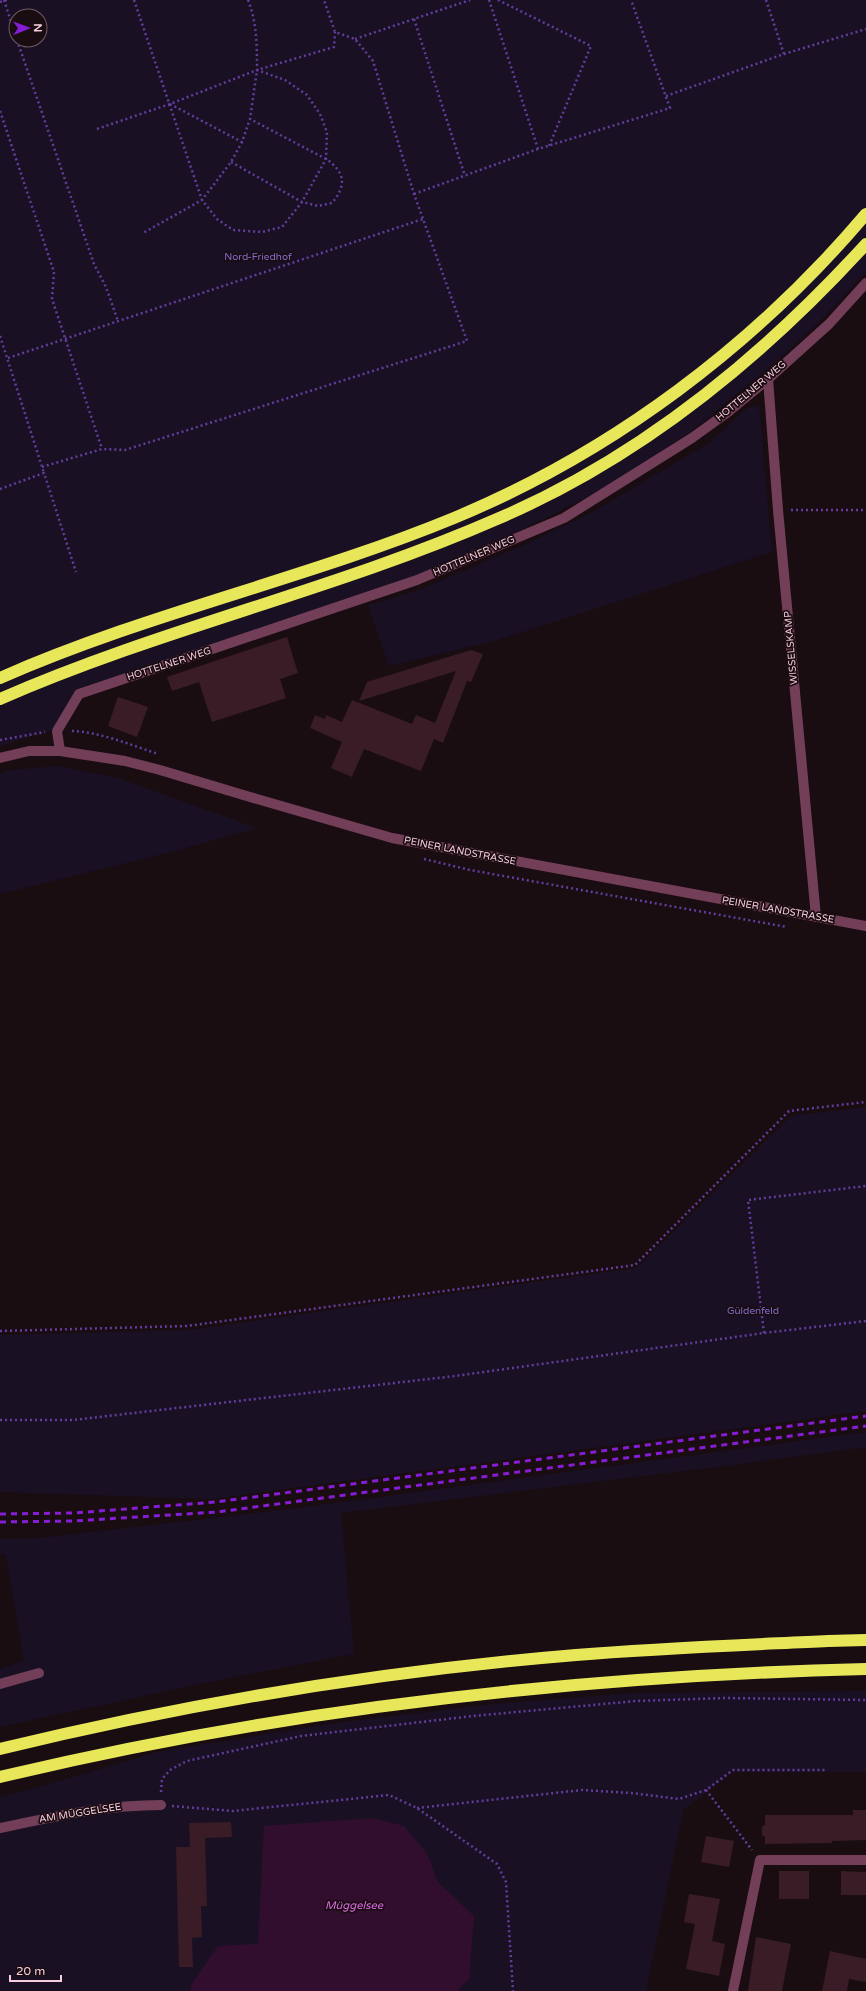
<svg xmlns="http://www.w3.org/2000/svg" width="866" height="1991" viewBox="0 0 866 1991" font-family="'Varela Round',sans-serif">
<rect width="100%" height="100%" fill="#1a0d12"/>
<g fill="#191123" fill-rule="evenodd">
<path d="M0,0h866v272l-43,46 -54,50 -81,66 -92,59 -84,41 -96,42 -341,115 -20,38 -55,17zM16,16h24v24h-24z"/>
<path d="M759,405l13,147 -278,89 -105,25 -21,-61 51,-15 109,-47 63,-30 118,-70 38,-35z"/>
<path d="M59,766l59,12 139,50 -79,22 -178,44v-120l11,-4z"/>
<path d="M866,1107v304l-654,88 -212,-7v-157l188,-5 448,-62 155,-152z"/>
<path d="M866,1432v15l-142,19 -383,47 13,141 -140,27 -214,46v-58l24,-8 -18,-106 -6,-1v-15l40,-1 250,-29z"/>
<path d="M866,1691v81h-133l-50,38 -37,181h-646v-194l39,-10 118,-35 186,-30 141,-17 149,-12z"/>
</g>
<path fill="#320e2e" d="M373,1818l31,8 23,27 10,28 37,35 -5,63 -12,12h-266v-6l27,-39 40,-2 6,-118z"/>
<g fill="#391c25">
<path d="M287,637l11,36 -18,6 6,19 -74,24 -13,-40 -27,9 -5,-14z"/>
<path d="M471,650l12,4 -12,28 -4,-1 -24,62 -9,-4 -13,32 -57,-22 -12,28 -21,-9 11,-26 -32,-14 5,-13 10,4 1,-4 16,7 10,-22 60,24 4,-9 19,8 21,-52 -97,30 8,-19z"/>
<path d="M118,697l30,10 -11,30 -29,-11z"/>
<path d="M853,1810h13v30l-34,1v2l-67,1v-7l-3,-2v-8l3,-2v-10h88z"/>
<path d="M231,1822l1,15 -27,1 2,68h-6l1,31 -10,1 1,29h-14l-3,-120h14l-1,-24z"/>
<path d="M706,1836l28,5 -5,26 -28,-5z"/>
<rect x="779" y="1871" width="30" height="28"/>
<path d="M841,1871l25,1v23h-25z"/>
<path d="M689,1894l31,5 -8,42 13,3 -6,32 -33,-7 9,-45 -11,-2z"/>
<path d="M756,1937l35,7 -9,47h-34z"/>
<path d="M830,1951l36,8v23l-17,-3 -2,12h-25z"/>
</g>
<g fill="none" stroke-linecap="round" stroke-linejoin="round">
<g stroke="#643c9d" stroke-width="2.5" stroke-dasharray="2 3" stroke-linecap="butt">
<path d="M4,0l12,37"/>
<path d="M134,0l68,200 15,19 16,11 29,2 20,-5 20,-25 24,-43 1,-27 -7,-18 -13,-19 -22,-15 -28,-10 -7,49 -8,23 -11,20 -29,38 -59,33"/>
<path d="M248,0c9,23 9,45 9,70l77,-23 1,-15"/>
<path d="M489,0l49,149"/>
<path d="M498,0l93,46 -42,100"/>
<path d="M766,0l18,54"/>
<path d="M0,2l7,-2"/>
<path d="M414,19l51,157"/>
<path d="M355,39l115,-39"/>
<path d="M17,40l77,224 12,23 12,34"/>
<path d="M666,96l118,-42 82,-25"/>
<path d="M170,104l72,38"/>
<path d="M0,111l54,161 -2,27 50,150"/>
<path d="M97,129l73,-25 87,-34"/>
<path d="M231,162l71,40 16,4 14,-3c15,-18 13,-31 -6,-44l-76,-40"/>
<path d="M414,194l124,-45 132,-41 -39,-108"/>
<path d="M0,336l44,137"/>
<path d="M8,358l415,-139"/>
<path d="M42,467l60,-18 23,1 342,-109 -53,-147 -41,-133 -18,-22 -20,-7 -11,-32"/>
<path d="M0,489l44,-16 32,99"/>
<path d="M791,510h75"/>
<path d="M72,731c28,1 59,14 86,23"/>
<path d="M0,740l45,-8"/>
<path d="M424,859l46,11 317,57"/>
<path d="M0,1331l187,-5 448,-61 154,-154 77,-9"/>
<path d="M764,1333l-16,-133 118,-14"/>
<path d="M0,1420h73l382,-44 309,-43 102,-12"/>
<path d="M706,1790l46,60"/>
<path d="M161,1792l1,-13 8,-9 17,-9 114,-25 172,-20 163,-15 89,-3 141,2"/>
<path d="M172,1806l61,5 156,-16 28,13 80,56 9,18 7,109"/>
<path d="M417,1808l165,-18 49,3 48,6 27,-9 27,-20h93"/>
</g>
<g stroke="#733e58" stroke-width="10">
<path d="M768,379l10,131 38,407"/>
<path d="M60,751l-3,-20 22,-37 338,-114 147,-62 128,-80 36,-26 40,-33 61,-55 37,-41"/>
<path d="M0,758l29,-7h31l65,10 35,9 90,27 142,41 474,88"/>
<path d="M0,1684l39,-11"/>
<path d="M0,1828c53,-11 106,-23 161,-23"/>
<path d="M733,1991l27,-131h106"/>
</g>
<g stroke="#e8e759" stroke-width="12">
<path d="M0,678c147,-65 306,-99 454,-160 159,-66 301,-173 412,-304"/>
<path d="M0,699c162,-71 335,-109 497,-180 143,-61 265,-161 369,-275"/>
<path d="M0,1749c189,-46 382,-78 576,-94 84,-7 168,-10 252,-14l38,-1"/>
<path d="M0,1777c284,-68 575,-101 866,-108"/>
</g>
<g stroke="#861dd4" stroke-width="3" stroke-dasharray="6 5" stroke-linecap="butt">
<path d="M0,1514l74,-1 142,-11 650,-86"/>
<path d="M0,1522l74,-1 143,-9 649,-86"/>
</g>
</g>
<g text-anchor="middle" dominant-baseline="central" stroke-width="3.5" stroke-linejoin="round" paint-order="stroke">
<g font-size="10" fill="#836cd0" stroke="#1a0d12">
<text x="258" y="257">Nord-Friedhof</text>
<text x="753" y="1311">Güldenfeld</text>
</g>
<g font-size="10" fill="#f8cddf" stroke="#1a0d12">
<text transform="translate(751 391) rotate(-40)">HOTTELNER WEG</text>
<text transform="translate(474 556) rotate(-23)">HOTTELNER WEG</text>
<text transform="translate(791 648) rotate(-95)">WISSELSKAMP</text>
<text transform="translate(169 664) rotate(-18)">HOTTELNER WEG</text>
<text transform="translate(460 851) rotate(11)">PEINER LANDSTRASSE</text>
<text transform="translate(778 910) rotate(10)">PEINER LANDSTRASSE</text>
<text transform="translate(80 1813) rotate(-9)">AM MÜGGELSEE</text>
</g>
<g font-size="11" font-style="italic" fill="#e269ea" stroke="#1a0d12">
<text x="354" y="1905">Müggelsee</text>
</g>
</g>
<g transform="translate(28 28) rotate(89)"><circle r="19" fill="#1a0d12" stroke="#735a64"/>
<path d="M0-3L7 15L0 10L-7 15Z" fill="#861dd4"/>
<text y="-6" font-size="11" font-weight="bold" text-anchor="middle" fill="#f8cddf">N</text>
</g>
<path d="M10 1975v6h51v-6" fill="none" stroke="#f8cddf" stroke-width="2"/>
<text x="16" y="1975" font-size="12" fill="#f8cddf" stroke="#1a0d12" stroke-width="3" paint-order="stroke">20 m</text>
</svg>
